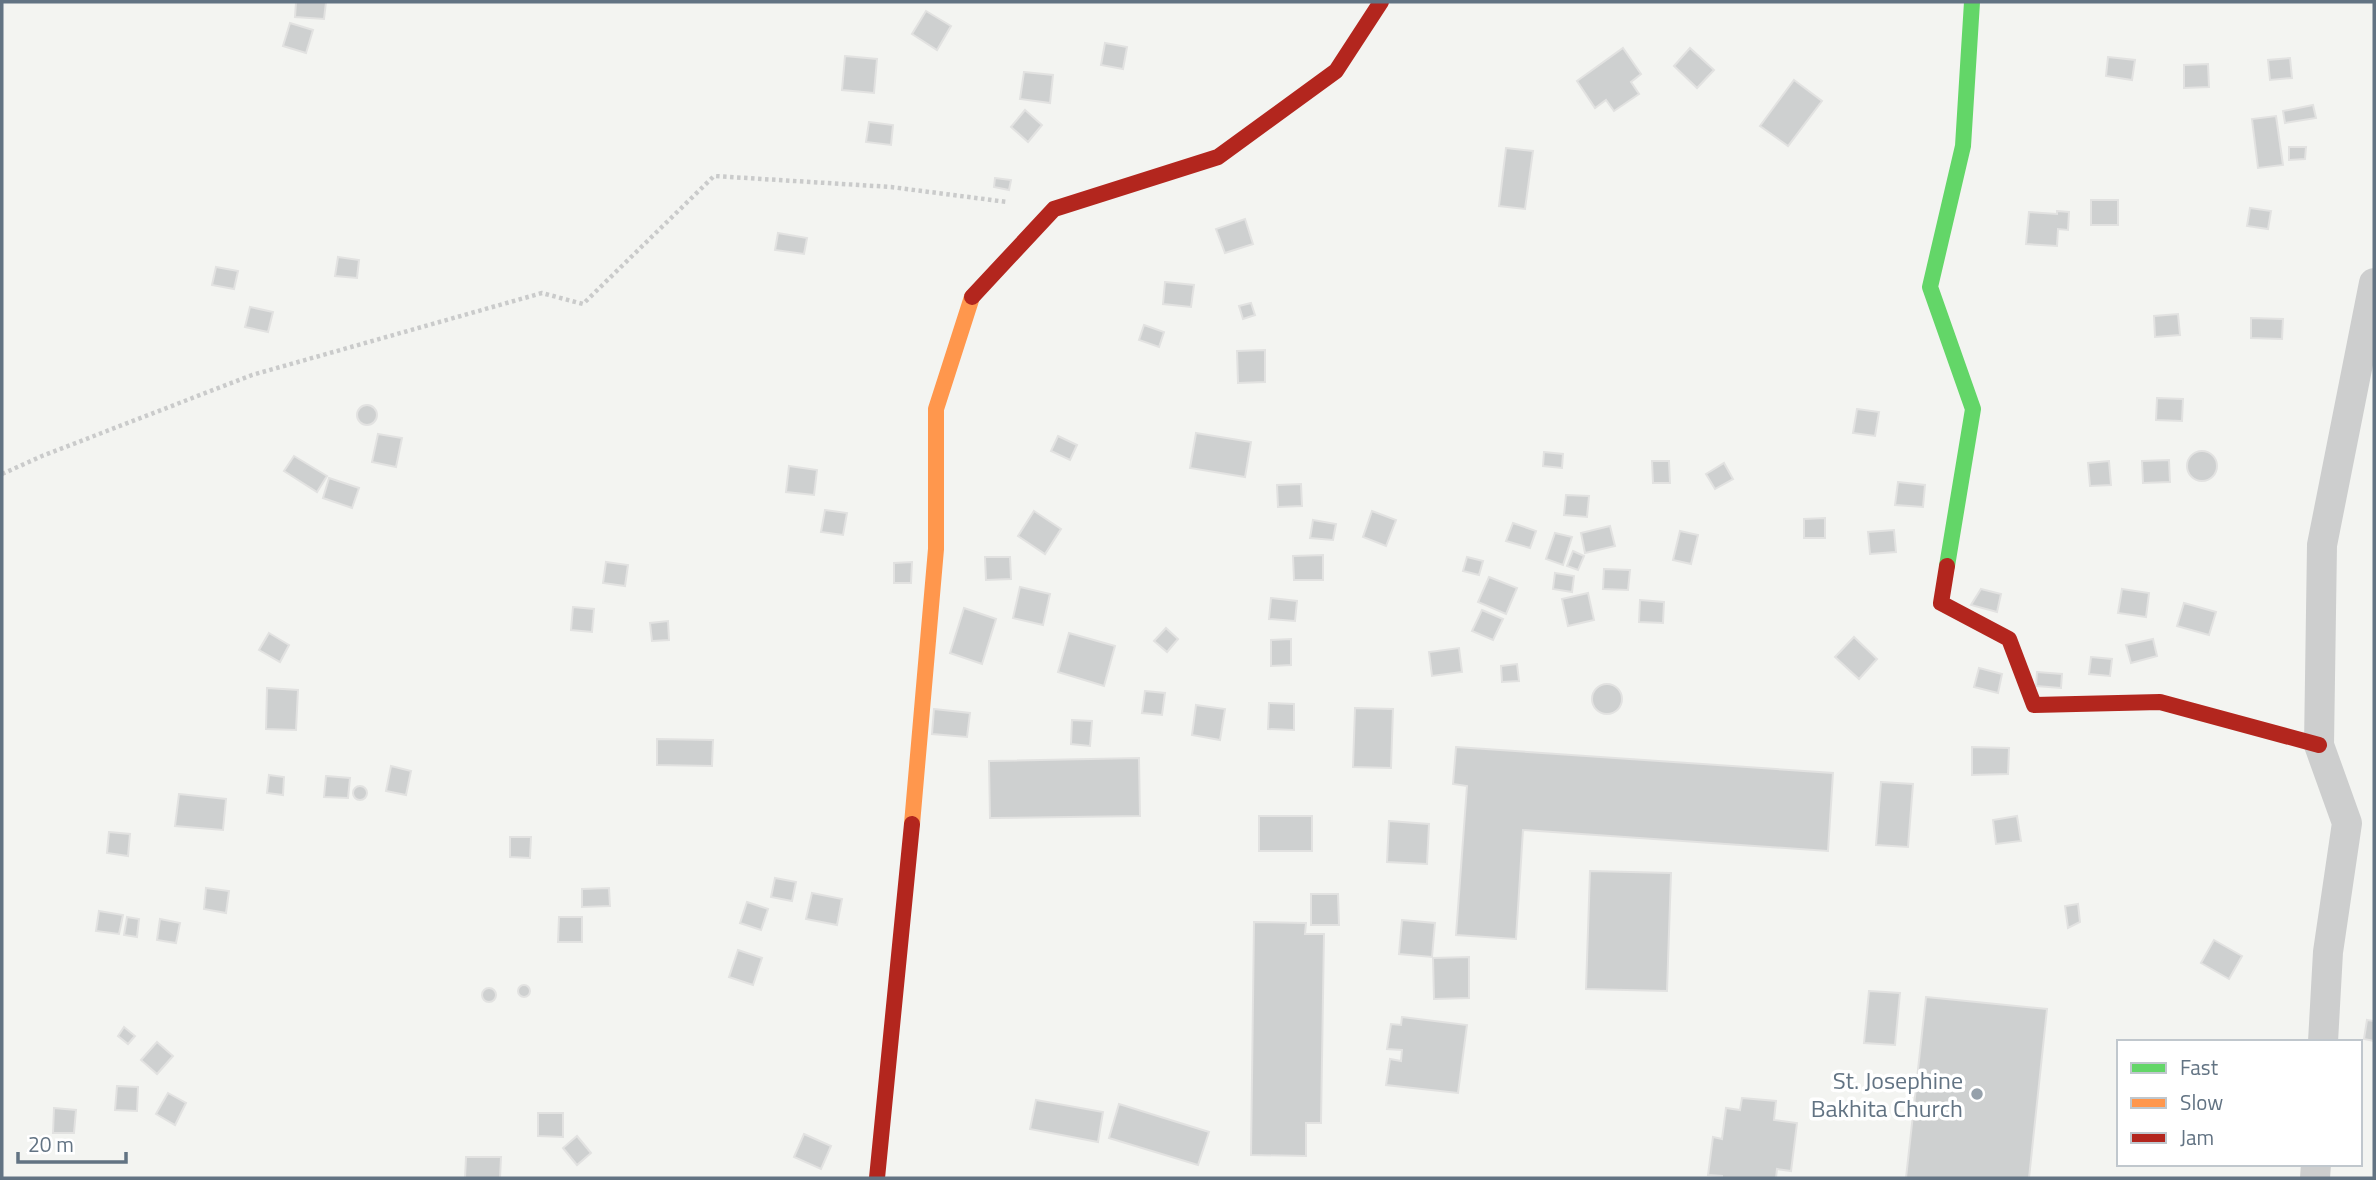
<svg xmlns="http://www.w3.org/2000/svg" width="2376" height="1180" viewBox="0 0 2376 1180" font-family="'Titillium Web',sans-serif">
<rect width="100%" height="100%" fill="#f3f4f1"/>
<g fill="#ced0d0" stroke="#e2e2e1" stroke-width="2">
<path d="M296,2h30l-2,17 -29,-2z"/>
<path d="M926,11l25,15 -14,24 -25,-16z"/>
<path d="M290,23l23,7 -7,23 -23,-7z"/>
<path d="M1105,43l22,4 -4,22 -22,-4z"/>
<path d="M1623,48l18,26 -10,8 8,12 -25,17 -8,-11 -11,8 -18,-27z"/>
<path d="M1690,48l24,22 -17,18 -23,-22z"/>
<path d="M845,56l32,3 -3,34 -32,-3z"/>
<path d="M2108,57l27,3 -3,20 -26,-4z"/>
<path d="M2290,58l2,20 -22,2 -2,-20z"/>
<path d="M2208,64l1,23 -25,1v-23z"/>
<path d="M1024,72l29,3 -3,28 -30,-4z"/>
<path d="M1794,80l28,21 -34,45 -28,-20z"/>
<path d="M2313,105l3,13 -31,5 -2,-12z"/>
<path d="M1025,110l17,15 -14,17 -17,-15z"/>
<path d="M2276,116l7,49 -25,3 -6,-49z"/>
<path d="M869,122l24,3 -2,20 -25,-3z"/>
<path d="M2289,147h17l-1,12 -16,1z"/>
<path d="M1506,148l27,3 -8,58 -26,-3z"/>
<path d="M995,178l16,2 -2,10 -15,-3z"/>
<rect x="2091" y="200" width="27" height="25"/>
<path d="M2250,208l21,3 -3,18 -21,-3z"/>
<path d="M2057,211l12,1 -1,18 -10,-1 -1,17 -31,-2 3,-32 28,2z"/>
<path d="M1245,219l8,25 -28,9 -9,-24z"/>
<path d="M778,233l29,5 -3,16 -29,-4z"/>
<path d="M338,257l21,3 -2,18 -22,-2z"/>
<path d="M216,267l22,4 -4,18 -22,-4z"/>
<path d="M1165,282l29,3 -3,22 -28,-3z"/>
<path d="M1251,303l4,12 -12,4 -4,-13z"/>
<path d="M250,307l23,5 -5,20 -23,-5z"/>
<path d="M2178,314l2,21 -25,2 -1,-21z"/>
<path d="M2251,318l32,1 -1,20 -31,-1z"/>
<path d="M1144,325l20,7 -5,15 -20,-7z"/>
<path d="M1265,350v32l-27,1 -1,-32z"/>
<path d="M2157,398l26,1 -1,22 -26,-1z"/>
<circle cx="367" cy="415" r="10"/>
<path d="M1857,409l22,3 -4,24 -22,-3z"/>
<path d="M1196,433l55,9 -6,35 -55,-9z"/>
<path d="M378,434l24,4 -6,29 -24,-5z"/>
<path d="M1058,436l19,9 -7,15 -19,-9z"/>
<circle cx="2202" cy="466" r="15"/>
<path d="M1544,452l19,2 -1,14 -19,-2z"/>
<path d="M294,456l33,20 -10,16 -33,-21z"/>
<path d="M2169,460l1,22 -27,1 -1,-22z"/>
<path d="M1652,461h17l1,22h-17z"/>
<path d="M2109,461l2,24 -21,1 -2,-23z"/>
<path d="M1724,463l9,16 -18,10 -9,-15z"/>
<path d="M789,466l28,4 -3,25 -28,-3z"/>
<path d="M329,478l30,10 -7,20 -29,-10z"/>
<path d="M1898,482l27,3 -2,22 -28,-2z"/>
<path d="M1301,484l1,22 -24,1 -1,-22z"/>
<path d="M1566,495l23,1 -2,21 -23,-2z"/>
<path d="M825,510l22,3 -4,22 -22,-3z"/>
<path d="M1034,511l27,18 -16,25 -27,-18z"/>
<path d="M1372,511l24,9 -10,26 -23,-9z"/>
<path d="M1825,518v20h-21v-19z"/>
<path d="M1313,520l23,4 -3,16 -23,-2z"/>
<path d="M1513,523l23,8 -6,17 -24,-7z"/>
<path d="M1610,526l5,20 -30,7 -4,-20z"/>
<path d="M1894,530l2,22 -26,2 -2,-22z"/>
<path d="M1680,531l18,4 -7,29 -18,-4z"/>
<path d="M1555,533l17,4 -9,28 -17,-6z"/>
<path d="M1573,551l11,5 -6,14 -11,-4z"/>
<path d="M1323,555v25h-29l-1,-24z"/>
<path d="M985,557h25l1,22 -25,1z"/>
<path d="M1467,557l16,4 -4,14 -16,-4z"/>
<path d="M606,562l22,3 -3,21 -22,-3z"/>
<path d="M912,562l-1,21h-17v-20z"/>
<path d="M1604,569l26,1 -2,20 -25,-1z"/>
<path d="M1555,573l19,3 -2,16 -19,-3z"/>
<path d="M1489,577l28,11 -11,26 -28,-12z"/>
<path d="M1020,587l30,7 -7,31 -30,-7z"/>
<path d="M1981,589l20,5 -4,18 -26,-7z"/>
<path d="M2122,589l27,4 -3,24 -28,-4z"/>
<path d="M1588,593l6,27 -26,6 -6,-27z"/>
<path d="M1271,598l26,3 -2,20 -26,-2z"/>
<path d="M1640,600l24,2 -1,21 -24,-1z"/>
<path d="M2184,603l32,9 -7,23 -32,-9z"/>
<path d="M573,607l21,2 -2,23 -21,-2z"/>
<path d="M964,608l32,11 -14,45 -32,-11z"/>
<path d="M1482,610l21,9 -10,21 -21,-9z"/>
<path d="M668,621l1,19 -17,1 -2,-18z"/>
<path d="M1166,628l12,11 -11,13 -13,-11z"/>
<path d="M269,633l20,12 -9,17 -21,-12z"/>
<path d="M1069,633l46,13 -11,40 -46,-14z"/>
<path d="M1854,637l23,22 -18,20 -24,-22z"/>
<path d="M1291,639v26l-20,1v-26z"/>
<path d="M2153,639l4,17 -26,7 -5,-18z"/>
<path d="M1459,648l3,24 -30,4 -3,-24z"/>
<path d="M2091,657l21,2 -2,17 -21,-2z"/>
<path d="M1517,664l2,17 -17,1 -1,-16z"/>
<path d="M1979,668l23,6 -4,19 -24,-6z"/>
<path d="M2037,672l25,2 -1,14 -25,-2z"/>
<circle cx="1607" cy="699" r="15"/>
<path d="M267,688l31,2 -2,40 -30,-1z"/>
<path d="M1145,691l20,2 -3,22 -20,-2z"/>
<path d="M1269,703l25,1v26l-26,-1z"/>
<path d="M1196,705l29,4 -5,31 -28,-5z"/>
<path d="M1355,708l38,1 -2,59 -38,-1z"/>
<path d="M934,709l36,4 -3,24 -35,-3z"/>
<path d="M1072,720l20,1 -2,25 -19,-2z"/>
<path d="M657,739l56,1 -1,26 -55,-1z"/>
<path d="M1456,747l377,26 -5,78 -305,-21 -7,109 -60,-4 11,-149 -14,-2z"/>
<path d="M1972,747l37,1 -1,26 -36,1z"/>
<path d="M1139,758l1,58 -150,2 -1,-57z"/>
<path d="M391,766l20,5 -5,24 -20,-4z"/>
<path d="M269,775l15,2 -1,18 -16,-2z"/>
<path d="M326,776l24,2 -2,20 -24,-1z"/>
<path d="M1881,782l32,2 -5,63 -32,-2z"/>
<circle cx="360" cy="793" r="7"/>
<path d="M179,794l47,5 -3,31 -48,-4z"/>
<rect x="1259" y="816" width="53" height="35"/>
<path d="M2017,816l4,25 -25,3 -3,-24z"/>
<path d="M1389,821l40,3 -2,40 -40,-2z"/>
<path d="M109,832l21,2 -2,22 -21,-3z"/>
<path d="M510,837h21l-1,21 -20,-1z"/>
<path d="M1590,871l81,2 -4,118 -81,-2z"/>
<path d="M775,878l21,4 -4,19 -21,-4z"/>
<path d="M206,888l23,3 -3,22 -22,-4z"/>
<path d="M609,888l1,18 -28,1v-18z"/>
<path d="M812,893l30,6 -5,26 -31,-6z"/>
<path d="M1311,894h27l1,31h-28z"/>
<path d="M747,902l21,7 -7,21 -21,-7z"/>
<path d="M2078,904l2,18 -12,6 -3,-22z"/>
<path d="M99,911l24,4 -4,19 -23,-3z"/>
<path d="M127,917l12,2 -2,18 -13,-2z"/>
<path d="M559,917h23v25h-24z"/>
<path d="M160,919l20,4 -4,20 -19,-3z"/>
<path d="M1402,920l33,3 -3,34 -33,-3z"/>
<path d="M1254,922l52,1 -1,11h19l-3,189h-15v33l-55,-1z"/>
<path d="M2214,940l28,16 -13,23 -28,-16z"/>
<path d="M738,950l24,8 -9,27 -24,-8z"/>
<path d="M1469,957v41l-35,1 -1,-41z"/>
<circle cx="524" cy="991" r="6"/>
<circle cx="489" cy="995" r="7"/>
<path d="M1869,991l31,2 -5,52 -31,-2z"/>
<path d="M1926,997l121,12 -18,169h-123z"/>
<path d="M1402,1017l65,8 -9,68 -72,-8 4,-26 11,2 1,-11 -15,-1 4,-25 10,1z"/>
<path d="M2367,1020l7,1v20l-10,-2z"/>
<path d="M124,1027l11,9 -7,8 -10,-8z"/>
<path d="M157,1042l16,14 -16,18 -16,-14z"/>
<path d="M117,1086l21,1 -1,24 -22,-1z"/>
<path d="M168,1093l18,10 -11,22 -19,-11z"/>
<path d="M1742,1098l34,3 -2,19 23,3 -6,48 -14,-2 -1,9h-54v-2l-14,-1 5,-38 9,2 4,-31 14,2z"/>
<path d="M1036,1100l67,12 -5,30 -68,-13z"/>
<path d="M1119,1104l90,28 -11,33 -89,-27z"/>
<path d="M54,1108l22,2 -2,23h-21z"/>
<path d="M538,1113h25v24l-25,-1z"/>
<path d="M804,1134l27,12 -10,23 -27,-12z"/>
<path d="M577,1136l14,17 -14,12 -14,-17z"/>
<path d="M466,1157h35l-1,21h-35z"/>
</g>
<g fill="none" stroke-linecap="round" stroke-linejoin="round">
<path stroke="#cacbcb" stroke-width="4.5" stroke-dasharray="3.5 3.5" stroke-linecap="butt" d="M2,474l40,-18 210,-81 290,-82 41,11 131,-128 177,11 116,15"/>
<g stroke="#cdcece" stroke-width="30">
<path d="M2323,1042l5,-90 19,-129 -28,-78 3,-200 52,-262"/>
<path d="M2315,1178l1,-14"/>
</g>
<path stroke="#63d668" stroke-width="16" d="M1947,566l26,-157 -43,-122 33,-141 9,-144"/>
<path stroke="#ff974d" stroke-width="16" d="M912,824l24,-275v-140l36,-112"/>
<g stroke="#b3261e" stroke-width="16">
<path d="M972,297l82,-88 164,-52 118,-86 45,-69"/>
<path d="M1947,566l-6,37 68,36 25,66 126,-3 159,43"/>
<path d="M877,1178l35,-354"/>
</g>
</g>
<circle fill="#95a0aa" stroke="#fff" stroke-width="2.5" cx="1977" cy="1094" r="7"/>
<g text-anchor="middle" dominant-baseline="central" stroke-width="7" stroke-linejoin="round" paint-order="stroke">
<g font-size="24" fill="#627383" stroke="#fff" text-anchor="end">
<text x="1963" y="1080">St. Josephine<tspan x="1963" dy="28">Bakhita Church</tspan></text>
</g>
</g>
<rect width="2376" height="1180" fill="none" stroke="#627383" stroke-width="7"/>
<rect x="2117" y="1040" width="245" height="126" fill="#ffffff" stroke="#c0c7cd" stroke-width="2"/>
<rect x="2131" y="1063" width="35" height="10" fill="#63d668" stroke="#c0c7cd" stroke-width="2"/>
<text x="2180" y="1075" font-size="21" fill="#627383">Fast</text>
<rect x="2131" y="1098" width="35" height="10" fill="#ff974d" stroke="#c0c7cd" stroke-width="2"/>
<text x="2180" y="1110" font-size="21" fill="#627383">Slow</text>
<rect x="2131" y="1133" width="35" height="10" fill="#b3261e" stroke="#c0c7cd" stroke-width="2"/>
<text x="2180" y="1145" font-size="21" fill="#627383">Jam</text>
<path d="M18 1152v10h108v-10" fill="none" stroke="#627383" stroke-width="3.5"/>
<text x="28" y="1152" font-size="21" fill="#627383" stroke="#ffffff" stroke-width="5" paint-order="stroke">20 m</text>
</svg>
